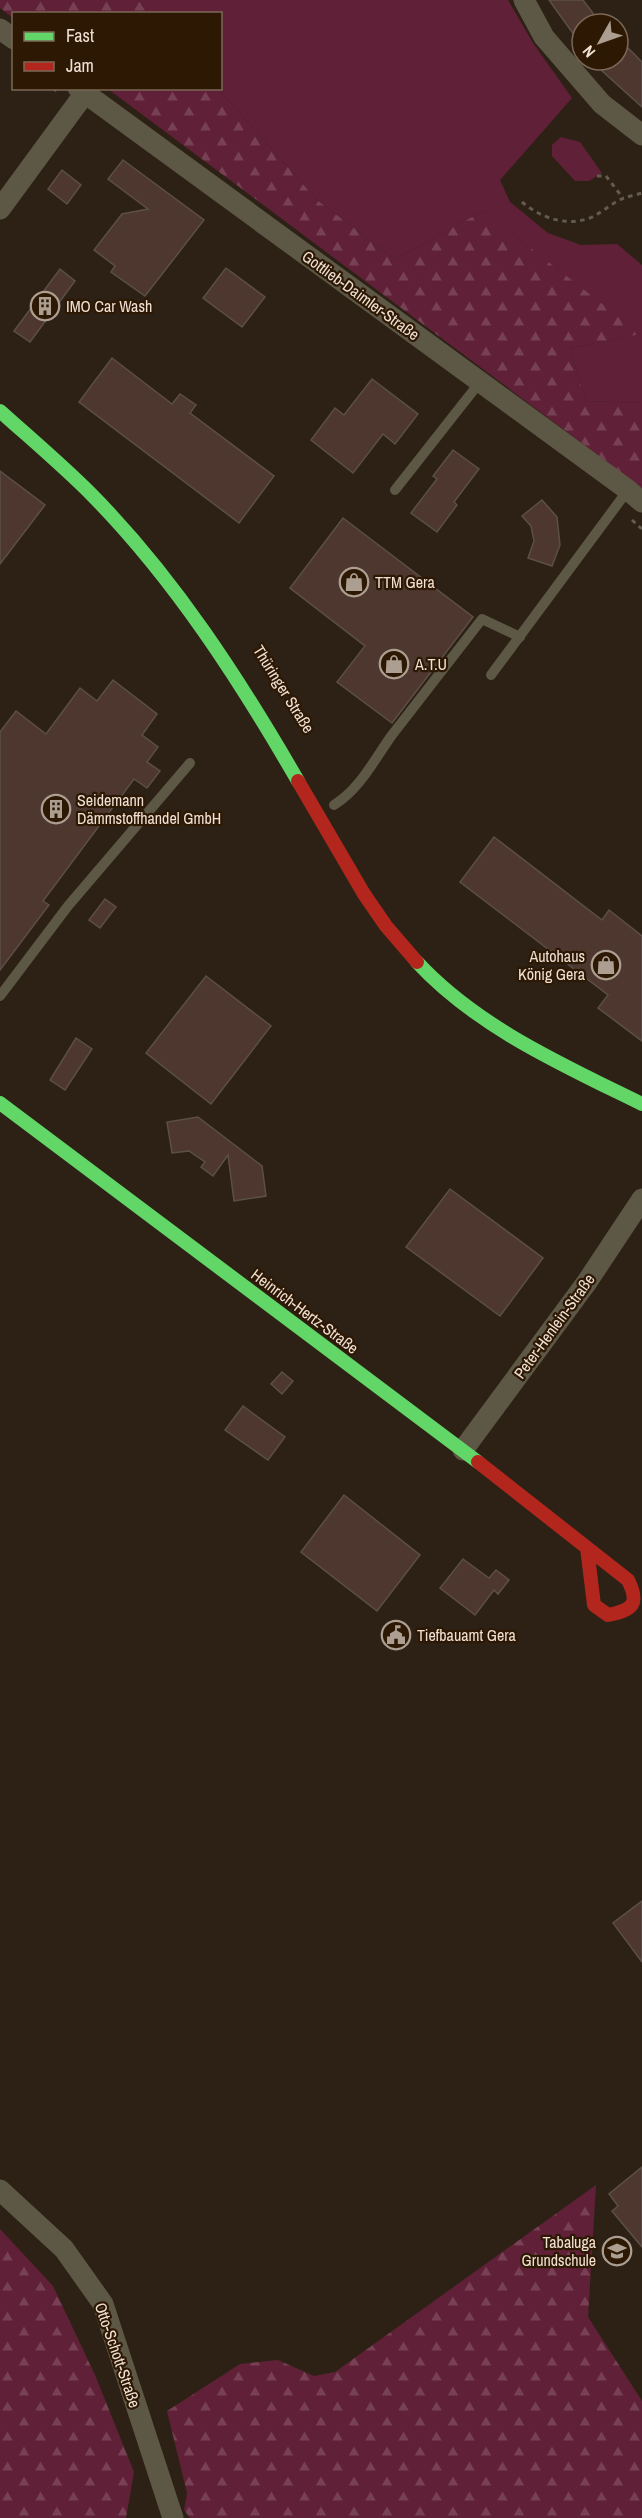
<svg xmlns="http://www.w3.org/2000/svg" width="642" height="2518" viewBox="0 0 642 2518" font-family="'Archivo Narrow',sans-serif">
<defs>
<pattern id="forest-firs" width="22" height="20" patternUnits="userSpaceOnUse" patternTransform="scale(1.5)"><rect width="22" height="20" fill="#602038"/><path d="M5 1l3.5 6h-7zM16 11l3.5 6h-7z" fill="#774054"/></pattern>
</defs>
<rect width="100%" height="100%" fill="#2d2115"/>
<g fill="#602038">
<path d="M138,0h370l25,43 39,55 -72,82 10,22 38,31 33,12 36,-1 25,21v138l-56,-2 -16,-53 70,-14 -157,-123 -88,48 -78,-59 -99,-111 2,-1v-74l-70,-1z"/>
<path d="M561,137l19,5 22,31 -13,8h-14l-23,-25v-11z"/>
</g>
<g fill="url(#forest-firs)">
<path d="M0,0h138l12,13 -136,1 -1,4 -13,-10z"/>
<path d="M108,89h110l99,111 78,59 88,-48 158,123 -71,14 16,53 56,2v85z"/>
<path d="M596,2185l-8,132 54,84v117h-452l-6,-8 3,-17 -20,-82 73,-47 38,-4 36,16 21,-4z"/>
<path d="M0,2229l53,57 42,89 39,97 -8,46h-126z"/>
</g>
<g fill="#4d372f" stroke="#5b4f48" stroke-width="1.5">
<path d="M549,0h34l18,24h-19v22z"/>
<path d="M625,45l17,17v45l-52,-47h28v-7z"/>
<path d="M123,160l81,60 -59,76 -34,-24 4,-6 -21,-16 28,-36 26,-5 -40,-30z"/>
<path d="M62,170l19,15 -14,19 -19,-15z"/>
<path d="M226,268l39,29 -23,30 -39,-29z"/>
<path d="M60,269l15,12 -45,61 -16,-11z"/>
<path d="M112,358l60,46 8,-10 16,11 -6,8 84,63 -35,47 -160,-121z"/>
<path d="M372,379l46,35 -23,30 -12,-10 -30,39 -42,-33 24,-32 9,7z"/>
<path d="M453,450l26,19 -25,33 3,3 -20,27 -26,-19 26,-34 -4,-3z"/>
<path d="M0,471l45,34 -45,59z"/>
<path d="M542,500l15,17 3,28 -8,21 -24,-8 6,-17 -3,-15 -9,-10z"/>
<path d="M343,518l130,99 -81,106 -55,-41 28,-36 -75,-58z"/>
<path d="M113,680l44,34 -15,21 16,12 -11,15 13,9 -13,17 -13,-9 -91,122 6,4 -49,65v-238l16,-21 30,23 34,-46 17,13z"/>
<path d="M494,837l108,83 7,-10 33,26v105l-44,-33 10,-13 -148,-113z"/>
<path d="M105,899l11,8 -16,21 -11,-8z"/>
<path d="M206,976l65,50 -60,78 -65,-51z"/>
<path d="M76,1038l16,11 -27,41 -15,-10z"/>
<path d="M198,1117l64,49 4,30 -32,5 -6,-46 -15,21 -12,-9 4,-5 -16,-11 -17,2 -5,-31z"/>
<path d="M450,1189l93,69 -43,58 -94,-69z"/>
<path d="M282,1372l11,9 -11,13 -11,-10z"/>
<path d="M243,1406l42,31 -17,23 -43,-30z"/>
<path d="M344,1495l76,60 -43,56 -76,-59z"/>
<path d="M463,1559l26,19 7,-8 13,10 -11,14 -4,-4 -19,25 -35,-27z"/>
<path d="M642,1901v61l-29,-39z"/>
<path d="M642,2167v80l-30,-36 6,-5 -9,-12z"/>
</g>
<g fill="none" stroke-linecap="round" stroke-linejoin="round">
<g stroke="#625c4c" stroke-width="3" stroke-dasharray="4.5 4.5" stroke-linecap="butt">
<path d="M53,88l6,5"/>
<path d="M597,176h9l17,22"/>
<path d="M522,202c18,15 41,24 65,17 13,-4 24,-16 37,-21 5,-2 12,-3 18,-5"/>
<path d="M632,520l10,9"/>
</g>
<g stroke="#5d5845" stroke-width="10">
<path d="M395,490l85,-108"/>
<path d="M491,675l137,-185"/>
<path d="M334,805c26,-16 40,-45 58,-70 30,-39 60,-77 90,-116l38,18"/>
<path d="M0,996l68,-90 122,-143"/>
</g>
<g stroke="#5d5845" stroke-width="21">
<path d="M524,0l20,37 58,67 40,31"/>
<path d="M0,29l14,10"/>
<path d="M78,88l550,402 14,12"/>
<path d="M0,209l85,-116"/>
<path d="M463,1450l124,-168 55,-83"/>
<path d="M0,2190l64,59 39,55 70,214"/>
</g>
<g stroke="#63d668" stroke-width="14">
<path d="M0,411c30,27 62,54 91,83 83,84 148,185 207,287"/>
<path d="M417,962c60,65 146,103 225,142"/>
<path d="M0,1103l478,359"/>
</g>
<g stroke="#b3261e" stroke-width="14">
<path d="M298,781l66,113 22,32 31,36"/>
<path d="M478,1462l150,118c12,24 5,30 -20,35l-14,-10 -7,-57"/>
</g>
</g>
<defs>
<g id="building-ring" transform="scale(1.5)"><circle r="9.5" fill="#2d1803" stroke="#ac9e91" stroke-width="1.5"/><path d="M-4-6H4V6H1V3H-1V6H-4ZM-2.5-4.3h1.7v1.8h-1.7ZM.8-4.3h1.7v1.8H.8ZM-2.5-1h1.7V.8h-1.7ZM.8-1h1.7V.8H.8Z" fill="#ac9e91"/></g>
<g id="shop-ring" transform="scale(1.5)"><circle r="9.5" fill="#2d1803" stroke="#ac9e91" stroke-width="1.5"/><path d="M-5-2.5h2.3a2.7 3.5 0 0 1 5.4 0H5L5.5 6h-11ZM-1.5-2.5h3a1.5 2.3 0 0 0-3 0Z" fill="#ac9e91"/></g>
<g id="civic-ring" transform="scale(1.5)"><circle r="9.5" fill="#2d1803" stroke="#ac9e91" stroke-width="1.5"/><path d="M-.6-6.5H3V-4.5H.6V-3L4-1V1h2V6H-6V1h2V-1L-.6-3ZM-1.2 2.5V6h2.4V2.5Z" fill="#ac9e91"/></g>
<g id="school-ring" transform="scale(1.5)"><circle r="9.5" fill="#2d1803" stroke="#ac9e91" stroke-width="1.5"/><path d="M0-5L7-2L0 1L-7-2ZM-4 1L0 2.5L4 1V4Q0 6-4 4Z" fill="#ac9e91"/></g>
</defs>
<g fill-rule="evenodd">
<use href="#building-ring" x="45" y="306"/>
<use href="#shop-ring" x="354" y="582"/>
<use href="#shop-ring" x="394" y="664"/>
<use href="#building-ring" x="56" y="809"/>
<use href="#shop-ring" x="606" y="965"/>
<use href="#civic-ring" x="396" y="1635"/>
<use href="#school-ring" x="617" y="2251"/>
</g>
<g text-anchor="middle" dominant-baseline="central" stroke-width="4.5" stroke-linejoin="round" paint-order="stroke">
<g font-size="16" fill="#f0e1d4" stroke="#2d1803">
<text transform="translate(361 295) rotate(36)">Gottlieb-Daimler-Straße</text>
<text transform="translate(284 689) rotate(58)">Thüringer Straße</text>
<text transform="translate(305 1311) rotate(37)">Heinrich-Hertz-Straße</text>
<text transform="translate(554 1326) rotate(-54)">Peter-Henlein-Straße</text>
<text transform="translate(118 2355) rotate(71)">Otto-Schott-Straße</text>
</g>
<g font-size="16" fill="#f0e1d4" stroke="#2d1803" text-anchor="start">
<text x="66" y="306">IMO Car Wash</text>
<text x="375" y="582">TTM Gera</text>
<text x="415" y="664">A.T.U</text>
<text x="77" y="800">Seidemann<tspan x="77" dy="18">Dämmstoffhandel GmbH</tspan></text>
<text x="585" y="956" text-anchor="end">Autohaus<tspan x="585" dy="18">König Gera</tspan></text>
<text x="417" y="1635">Tiefbauamt Gera</text>
<text x="596" y="2242" text-anchor="end">Tabaluga<tspan x="596" dy="18">Grundschule</tspan></text>
</g>
</g>
<rect x="12" y="12" width="210" height="78" fill="#2d1803" stroke="#7b6857" stroke-width="1.5"/>
<rect x="24" y="32" width="30" height="9" fill="#63d668" stroke="#7b6857" stroke-width="1.5"/>
<text x="66" y="42" font-size="18" fill="#f0e1d4">Fast</text>
<rect x="24" y="62" width="30" height="9" fill="#b3261e" stroke="#7b6857" stroke-width="1.5"/>
<text x="66" y="72" font-size="18" fill="#f0e1d4">Jam</text>
<g transform="translate(600 42) rotate(230)"><circle r="28" fill="#2d1803" stroke="#7b6857" stroke-width="1.5"/>
<path d="M0-4.5L10 22L0 15L-10 22Z" fill="#ac9e91"/>
<text y="-9" font-size="16" font-weight="bold" text-anchor="middle" fill="#f0e1d4">N</text>
</g>
</svg>
